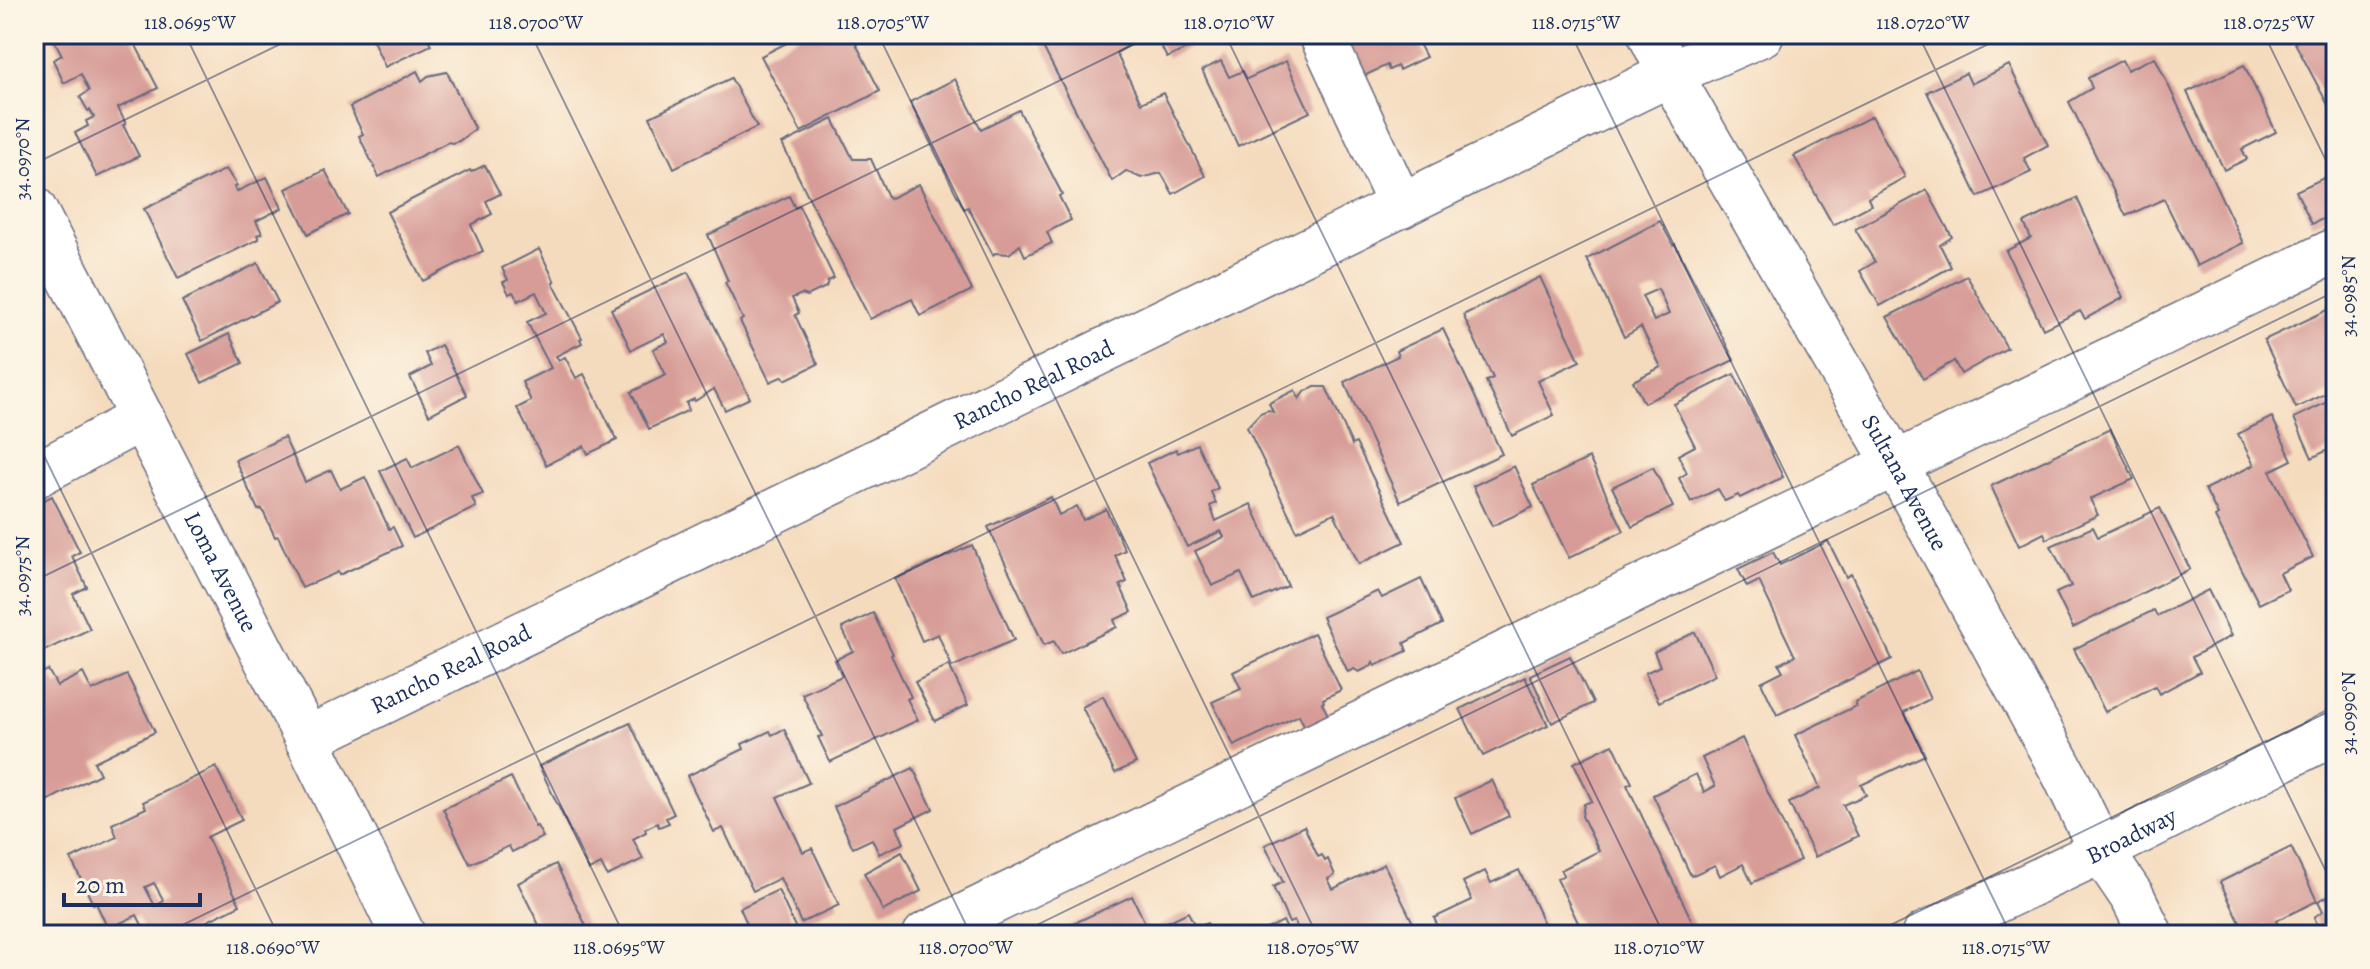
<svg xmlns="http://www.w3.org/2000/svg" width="2370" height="969" viewBox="0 0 2370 969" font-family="Alegreya,serif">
<rect width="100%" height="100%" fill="#fcf5e5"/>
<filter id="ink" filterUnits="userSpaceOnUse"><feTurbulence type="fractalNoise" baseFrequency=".0125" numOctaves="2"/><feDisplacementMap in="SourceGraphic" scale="16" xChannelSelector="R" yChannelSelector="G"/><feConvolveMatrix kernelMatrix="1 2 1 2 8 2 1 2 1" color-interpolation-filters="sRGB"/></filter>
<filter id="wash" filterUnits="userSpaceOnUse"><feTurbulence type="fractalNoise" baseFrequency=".006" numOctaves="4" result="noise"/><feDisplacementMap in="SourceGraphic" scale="32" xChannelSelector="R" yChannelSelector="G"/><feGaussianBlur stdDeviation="1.8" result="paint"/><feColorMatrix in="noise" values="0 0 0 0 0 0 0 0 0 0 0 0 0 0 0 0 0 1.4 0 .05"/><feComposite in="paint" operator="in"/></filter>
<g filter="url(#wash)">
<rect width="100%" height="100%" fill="#f5dbbe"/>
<g id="blocks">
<g fill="#d79c97" fill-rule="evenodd">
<path d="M51,34h79l28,54 -40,20 8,16 -3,1 16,31 -42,21 -22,-44 13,-7 -2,-5 8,-4 -4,-7 -2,1 -8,-14 9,-6 -8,-17 -17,9 -11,-23 9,-5z"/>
<path d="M370,34h56l5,11 -46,22z"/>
<path d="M804,34h47l29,57 -79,41 -40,-76z"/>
<path d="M1060,34h89l-33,19 25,50 22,-10 42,83 -32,18 -12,-21 -20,5 -15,-7 -14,10 -70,-136z"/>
<path d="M1155,34h45l3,7 -36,17z"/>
<path d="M1344,34h70l12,23 -27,13 -2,-4 -8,4 -2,-5 -23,11z"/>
<path d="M2295,34h41v86l-42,-79 4,-2z"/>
<path d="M2155,57l88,186 -46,23 -33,-67 -38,17 -57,-114 23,-14 -4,-10 34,-18 5,10z"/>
<path d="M1221,61l8,16 14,-6 4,8 39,-18 24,51 -72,34 -36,-76z"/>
<path d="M2009,65l39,80 -24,13 7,14 -53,25 -51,-105 39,-19 5,11z"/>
<path d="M2244,65l32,67 -34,17 5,10 -23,11 -37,-78z"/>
<path d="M417,71l5,10 6,-5 19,-4 28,57 -16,12 -7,2 -4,-1 -69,35 -20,-41 4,-2 -13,-27z"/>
<path d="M731,78l26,49 -83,41 -24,-51z"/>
<path d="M955,79l26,50 38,-19 43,84 -3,2 12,24 -24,12 5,11 -27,13 -5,-11 -11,9 -14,-1 -2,2 -25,-48 -4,2 -54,-107z"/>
<path d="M1872,116l33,61 -37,21 3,7 -38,20 -39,-69z"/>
<path d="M833,119l20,40h18l18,40 30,-15 53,106 -52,26 -8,-17 -42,20 -88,-175z"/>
<path d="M485,165l15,29 -14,7 6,13 -21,11 12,26 -60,30 -36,-69 83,-42 1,2z"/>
<path d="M226,169l11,17 -3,1 2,5 31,-15 15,31 -26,13 6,12 -5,2 2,4 -81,39 -34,-69z"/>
<path d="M325,170l23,44 -40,20 -22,-45z"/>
<path d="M2330,175l6,12v26l-24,11 -16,-33z"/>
<path d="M1927,190l25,47 -12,8 11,22 -71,39 -20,-35 15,-9 -20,-33z"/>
<path d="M789,196l6,12 4,-2 35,72 -6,3 -2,6 -19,9 -5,-2 -10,4 7,15 -4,2 23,49 -33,16 -2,-4 -13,6 -30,-61 3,-2 -18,-37 3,-1 -20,-46z"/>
<path d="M2077,198l46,100 -38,21 -5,-8 -37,18 -37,-78 25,-13 -7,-15z"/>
<path d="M1660,221l13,24 2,-1 59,116 -90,43 -11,-22 28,-14 -20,-40 -17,10 -37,-78zM1658,289l11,25 -15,7 -12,-25z"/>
<path d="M539,249l16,33 -2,1 29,55 -2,1 2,4 -26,13 3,4 6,-3 11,21 8,-4 33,66 -29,14 -4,-8 -38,19 -29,-57 14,-7 -9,-19 29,-14 -24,-46 19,-9 -10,-21 -18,9 -5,-9 -4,2 -6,-12 5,-2 -6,-12z"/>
<path d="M258,263l20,39 -76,39 -20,-40z"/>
<path d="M688,272l62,126 -25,12 -11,-21 -19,12 -1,-2 -8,4 3,7 -40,19 -18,-37 35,-17 -13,-26 15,-7 -4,-8 -33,16 -20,-41z"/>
<path d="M1967,276l40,72 -46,26 -7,-13 -31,18 -36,-62z"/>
<path d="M1540,277l40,84 -42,20 16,34 -42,21 -26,-55 7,-3 -30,-63z"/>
<path d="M2336,306v83l-40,19 -32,-68z"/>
<path d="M1443,329l59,125 -102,48 -56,-120 54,-26 -2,-5z"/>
<path d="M229,334l14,29 -41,20 -14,-29z"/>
<path d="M441,345l26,50 -38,20 -19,-38 21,-11 -6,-13z"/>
<path d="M1734,374l49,103 -43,21 -2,-3 -13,6 -7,-12 -27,13 -12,-24 8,-5 -9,-18 17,-9 -21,-42z"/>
<path d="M1315,387h11l26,58 4,-2 48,99 -45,22 -25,-51 -37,18 -50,-104 13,-14 8,-3 5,2 -4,-9 26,-13 4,9 5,-7z"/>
<path d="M2327,402l9,19v25l-24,12 -18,-40z"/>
<path d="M2272,417l20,43 -22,11 43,86 -33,16 8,17 -29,14 -44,-87 3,-2 -13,-26 49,-24 -16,-31z"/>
<path d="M2110,429l24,50 -44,20 8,16 -51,24 -3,-6 -25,13 -28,-60z"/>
<path d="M284,437l21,45 26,-12 9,19 25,-12 24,52 4,-2 9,19 -63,29 -1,-3 -36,16 -24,-52 -3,1 -13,-28 -4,1 -23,-50z"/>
<path d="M1197,444l21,44 -7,4 5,11 -6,3 6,15 35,-17 37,82 -34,15 -13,-28 -29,13 -17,-35 29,-14 -3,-6 -34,16 -40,-84 29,-14 2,4z"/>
<path d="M459,445l24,49 -11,4 4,9 -63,31 -33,-67 27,-13 5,10z"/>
<path d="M1589,458l35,73 -55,27 -36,-73z"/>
<path d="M1514,466l19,41 -41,19 -19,-40z"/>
<path d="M1653,467l20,40 -41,20 -20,-40z"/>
<path d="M52,496l28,56 -8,4 15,31 -14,7 17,35 -48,23 -8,-16v-131z"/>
<path d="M1051,497l8,18 18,-9 6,14 23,-11 19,41 -10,5 12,27 -7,3 12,27 -18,8 3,7 -56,27 -7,-13 -10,4 -56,-118z"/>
<path d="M2160,508l30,61 -117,59 -17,-35 15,-7 -20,-40 42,-19 5,10z"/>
<path d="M1828,541l18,36 5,-3 41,85 -115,56 -16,-33 22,-11 -4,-7 16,-8 -36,-75 -12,6 -9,-18 35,-17 7,13z"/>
<path d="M972,545l42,95 -62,27 -14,-33 -16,7 -27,-62z"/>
<path d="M1421,579l21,45 -38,19 3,8 -32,15 -2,-4 -2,4 -12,6 -5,-3 -6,3 -26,-55 56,-26 4,7z"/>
<path d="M2208,590l23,46 -39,21 8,15 -41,22 -4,-8 -50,26 -31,-63 80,-39 3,6z"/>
<path d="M873,613l20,41 -2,1 20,42 -4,2 11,21 -88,42 -12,-25 4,-1 -20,-42 40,-18 -7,-16 18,-9 -11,-23z"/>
<path d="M1695,632l20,43 -56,27 -14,-29 15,-7 -6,-14z"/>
<path d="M1314,633l27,57 -18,9 1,3 -2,1 7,14 -23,12 -7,-14 -65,31 -22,-44 29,-13 -8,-17z"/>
<path d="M1570,656l23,47 -41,20 -22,-48z"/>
<path d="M949,665l19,40 -33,16 -20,-39z"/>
<path d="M48,670l9,16 26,-13 9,18 35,-16 28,57 -61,30 6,12 -61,31 -5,-10v-117z"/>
<path d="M1917,671l13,28 -26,13 21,43 -64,30 5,10 -23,10 15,31 -43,21 -26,-54 31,-15 -25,-53 61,-29 -1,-4z"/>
<path d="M1525,677l23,48 -65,31 -23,-47z"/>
<path d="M1103,696l33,67 -21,10 -33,-66z"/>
<path d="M630,723l44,91 -8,4 3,5 -10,4 -2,-4 -12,6 1,3 -13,7 10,20 -36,17 -6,-12 -12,6 -50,-104z"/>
<path d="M784,729l25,54 -32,14 26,55 9,-4 27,57 -38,18 -21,-45 -27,13 -30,-63 -9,4 -27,-56 57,-27 -2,-5 28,-13 2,4z"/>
<path d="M1742,738l58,122 -48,23 -9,-19 -23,12 -5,-11 -24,11 -38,-81 43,-21 8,18 11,-6 -13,-28z"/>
<path d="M1613,744l19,39 -5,2 67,140 -21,10h-28l-3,-6 -9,5 -3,-7 -16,8h-30l-27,-56 7,-4 -3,-5 38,-19 -17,-35 2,-12 8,-3 -18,-38z"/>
<path d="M216,767l26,53 -35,17 33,68 -61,30h-32l-10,-20 -29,14 -12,-26 -3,1 -22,-45 46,-22 -5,-13 34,-16 -3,-6zM154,883l10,18 -9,5 -10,-19z"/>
<path d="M913,768l20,41 -36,18 7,16 -25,11 -7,-15 -19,9 -19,-41z"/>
<path d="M511,777l24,50 2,-1 6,11 -31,15 -3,-6 -39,18 -27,-55z"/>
<path d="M1492,780l17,36 -37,18 -17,-36z"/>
<path d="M1304,826l14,31 4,-2 3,6 3,-2 7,16 -7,4 5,10 51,-25 35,71h-118l-7,-14 -5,2 -16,-36 10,-5 -18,-37z"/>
<path d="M2291,847l26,54 -41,20 3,7 -10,5 -3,-8 -20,10 -26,-53z"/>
<path d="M902,852l19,39 -38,20 -19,-38z"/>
<path d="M556,864l33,68 -7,3h-38l-26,-52z"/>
<path d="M1519,870l30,65h-107l-8,-17 38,-18 -9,-18 22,-11 6,12z"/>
<path d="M778,890l19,41 -9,4h-36l-12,-27z"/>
<path d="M2336,892v43h-14l-8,-18 9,-6 -5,-10z"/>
<path d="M1132,896l19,39h-84l-3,-7z"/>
<path d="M1188,912l8,16 11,-5 6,12h-50l-4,-9z"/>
<path d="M1283,921l7,14h-35z"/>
</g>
</g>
</g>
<g filter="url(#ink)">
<use href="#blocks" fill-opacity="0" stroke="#676b80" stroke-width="2"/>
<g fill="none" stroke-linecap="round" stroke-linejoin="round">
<g stroke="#676b80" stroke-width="47">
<g id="minor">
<path d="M1321,34l80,172"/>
<path id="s1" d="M1650,34l20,40 226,391 169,311 36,75 32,47 18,37"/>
<path id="s2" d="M34,209l273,530 96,196"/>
<path d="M34,476l108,-58"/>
<path id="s3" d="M307,739l1363,-665 92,-40"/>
<path d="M925,935l1411,-685"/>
<path id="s4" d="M1924,935l177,-84 235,-119"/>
</g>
</g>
<use href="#minor" stroke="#fff" stroke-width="44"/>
</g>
</g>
<path fill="none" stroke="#1b2f5e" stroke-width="2" stroke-opacity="0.45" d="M185,34l439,901M531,34l440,901M878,34l439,901M1225,34l439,901M1571,34l440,901M1918,34l418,858M2264,34l72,147M34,164l267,-130M34,435l244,500M34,581l1121,-547M162,935l1847,-901M1016,935l1320,-644M1870,935l466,-227"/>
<g text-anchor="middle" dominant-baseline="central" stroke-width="8" stroke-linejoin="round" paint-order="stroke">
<g font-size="24" fill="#1b2f5e" stroke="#fcf5e5">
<text stroke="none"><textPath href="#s3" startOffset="808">Rancho Real Road</textPath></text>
<text stroke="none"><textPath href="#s1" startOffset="516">Sultana Avenue</textPath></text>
<text stroke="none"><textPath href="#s2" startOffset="408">Loma Avenue</textPath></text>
<text stroke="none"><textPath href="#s3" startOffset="160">Rancho Real Road</textPath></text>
<text stroke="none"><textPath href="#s4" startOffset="230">Broadway</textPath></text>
</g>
</g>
<rect width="2370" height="969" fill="none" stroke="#fcf5e5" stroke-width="88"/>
<path d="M64 893v12h136v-12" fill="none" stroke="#1b2f5e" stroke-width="4"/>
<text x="76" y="893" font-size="24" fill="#1b2f5e" stroke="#fcf5e5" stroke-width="6" paint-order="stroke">20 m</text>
<rect x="44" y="44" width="2282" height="881" fill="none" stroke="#1b2f5e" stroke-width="3"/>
<g font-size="20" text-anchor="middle" fill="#1b2f5e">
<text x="190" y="29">118.0695°W</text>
<text x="536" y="29">118.0700°W</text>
<text x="883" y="29">118.0705°W</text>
<text x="1229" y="29">118.0710°W</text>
<text x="1576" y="29">118.0715°W</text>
<text x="1923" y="29">118.0720°W</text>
<text x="2269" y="29">118.0725°W</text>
<text transform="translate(22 159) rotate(-90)" y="7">34.0970°N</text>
<text transform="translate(2348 296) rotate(-90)" y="7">34.0985°N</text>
<text transform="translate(22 576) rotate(-90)" y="7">34.0975°N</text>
<text transform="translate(2348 713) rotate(-90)" y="7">34.0990°N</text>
<text x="273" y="954">118.0690°W</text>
<text x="619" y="954">118.0695°W</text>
<text x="966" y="954">118.0700°W</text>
<text x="1313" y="954">118.0705°W</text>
<text x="1659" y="954">118.0710°W</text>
<text x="2006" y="954">118.0715°W</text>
</g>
</svg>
